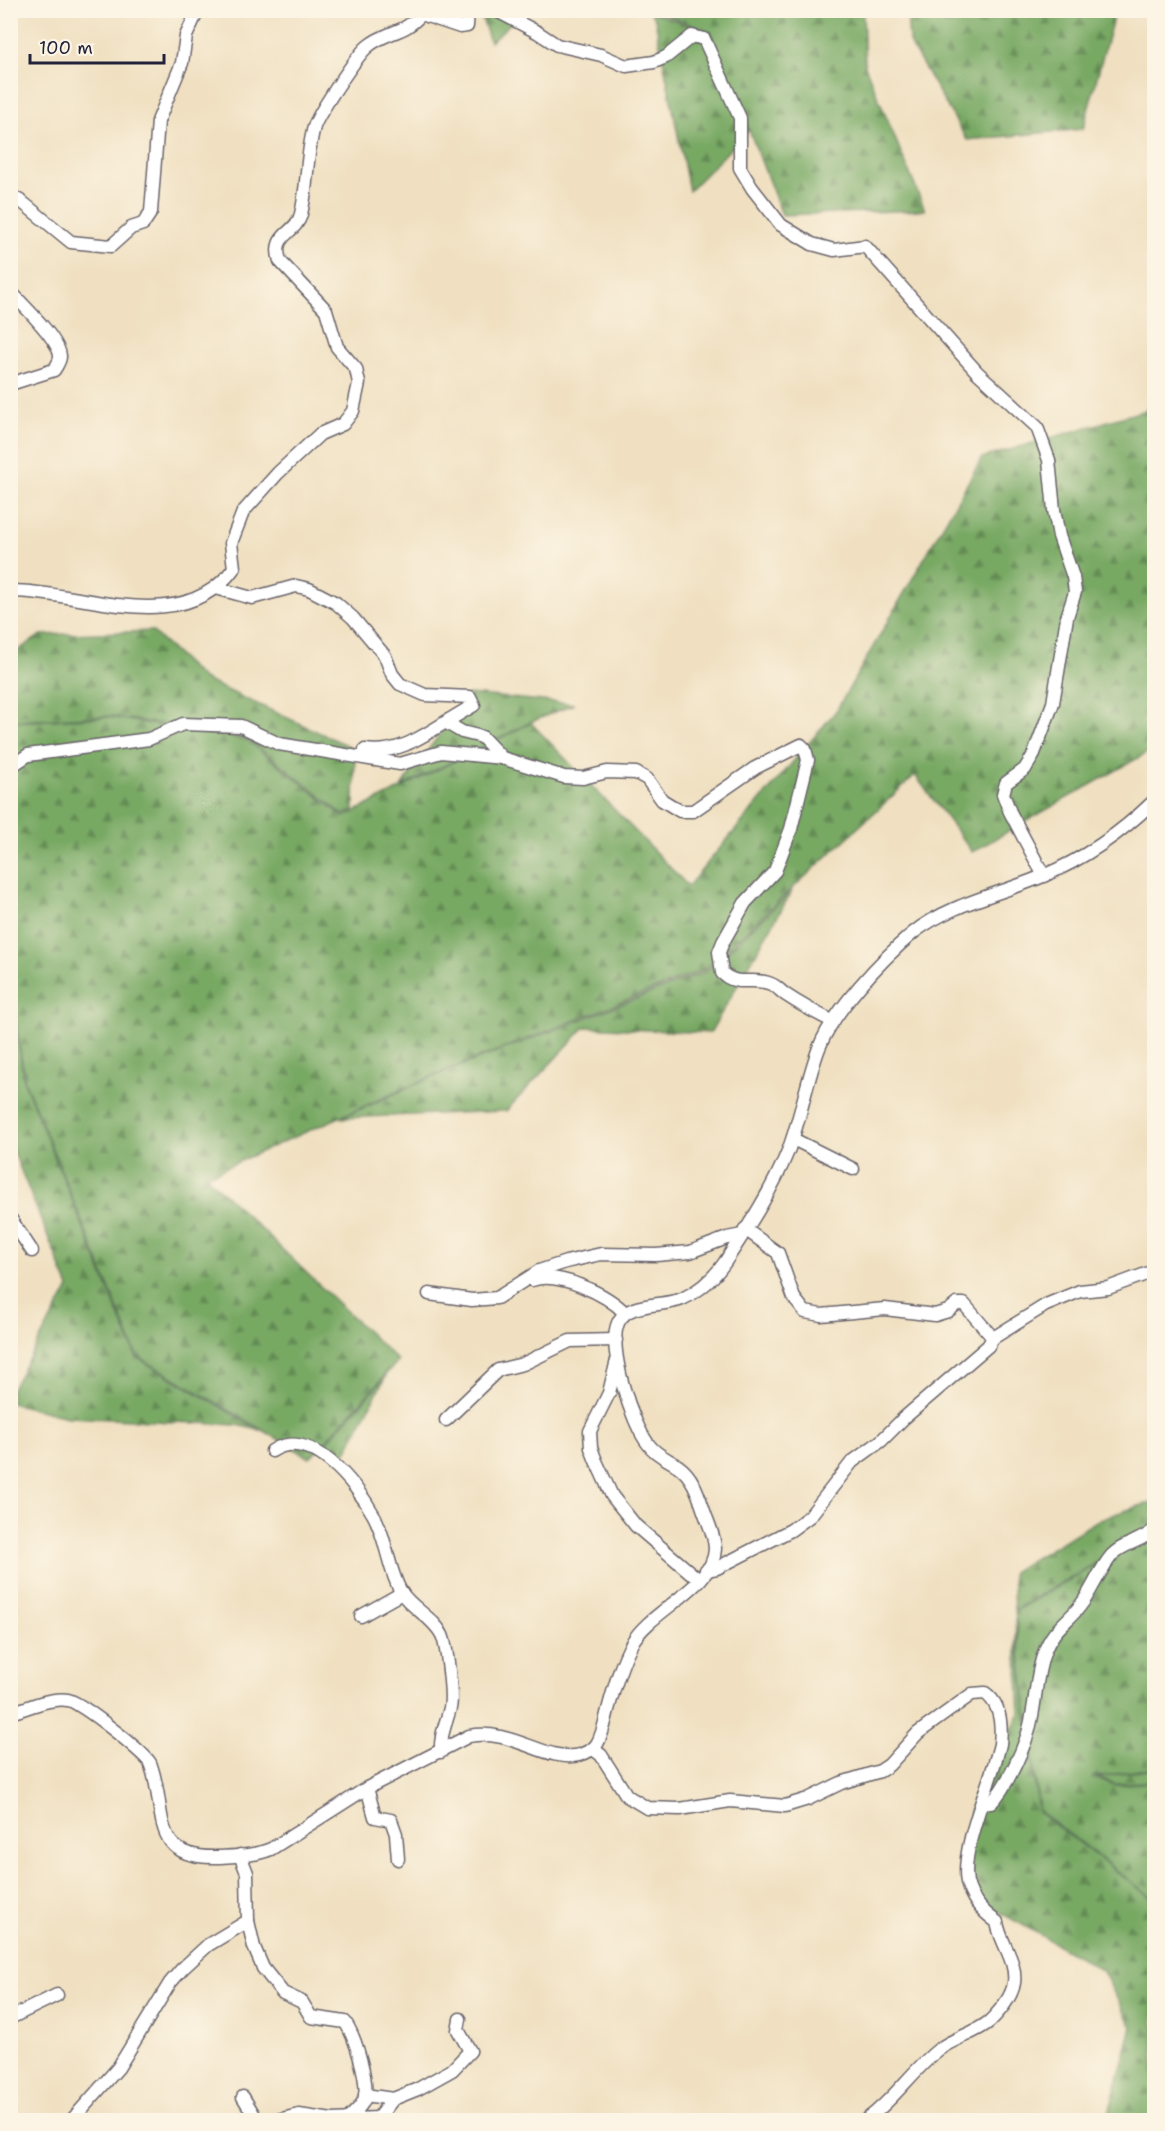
<svg xmlns="http://www.w3.org/2000/svg" width="1165" height="2131" viewBox="0 0 1165 2131" font-family="'Shantell Sans',sans-serif">
<defs>
<pattern id="forest-firs" width="22" height="20" patternUnits="userSpaceOnUse" patternTransform="scale(1.5)"><rect width="22" height="20" fill="#78a963"/><path d="M5 1l3.5 6h-7zM16 11l3.5 6h-7z" fill="#628953"/></pattern>
</defs>
<rect width="100%" height="100%" fill="#fcf5e5"/>
<filter id="ink" filterUnits="userSpaceOnUse"><feTurbulence type="fractalNoise" baseFrequency=".0167" numOctaves="2"/><feDisplacementMap in="SourceGraphic" scale="12" xChannelSelector="R" yChannelSelector="G"/><feConvolveMatrix kernelMatrix="1 2 1 2 8 2 1 2 1" color-interpolation-filters="sRGB"/></filter>
<filter id="wash" filterUnits="userSpaceOnUse"><feTurbulence type="fractalNoise" baseFrequency=".008" numOctaves="4" result="noise"/><feDisplacementMap in="SourceGraphic" scale="24" xChannelSelector="R" yChannelSelector="G"/><feGaussianBlur stdDeviation="1.35" result="paint"/><feColorMatrix in="noise" values="0 0 0 0 0 0 0 0 0 0 0 0 0 0 0 0 0 1.4 0 .05"/><feComposite in="paint" operator="in"/></filter>
<g filter="url(#wash)">
<rect width="100%" height="100%" fill="#f0e0c1"/>
<g fill="url(#forest-firs)" stroke="#4d664f" stroke-width="1.5">
<path d="M479,10l45,1 -34,31z"/>
<path d="M649,11l61,22 38,98 -59,60 -34,-172z"/>
<path d="M656,11h207l2,55 60,144 -143,5 -71,-183z"/>
<path d="M907,11h208l-32,118 -116,11 -58,-98z"/>
<path d="M1154,390v359l-182,103 -57,-77 -211,195 -267,104 -231,102 192,185 -88,97 -173,-102 -112,-274 -14,-94 -1,-266 99,-5 138,23 97,77 187,-94 157,163 148,-175 146,-253 164,-48z"/>
<path d="M152,631l51,48 152,70 -1,61 -10,5 -97,-77 -137,-22 -99,5v-66l30,-20z"/>
<path d="M469,694l105,10 -43,18 -130,65z"/>
<path d="M792,891l-82,142 -125,-6 -79,84 -165,7 96,-43 268,-103z"/>
<path d="M11,997l13,85 112,275 125,74 -23,-6 -171,-8 -56,-14v-13l58,-102 -58,-142z"/>
<path d="M386,1376l-41,78 -24,-6z"/>
<path d="M1154,1501l-4,31 -136,78 -2,-38 88,-53z"/>
<path d="M1154,1518v250l-60,9 21,8 39,-3v117l-115,-88 -24,-200 136,-78z"/>
<path d="M1015,1619l23,193 116,88v220h-47l25,-93 -30,-57 -136,-77 5,-85 49,-95z"/>
<path d="M1154,1769v12l-39,3 -17,-7z"/>
</g>
</g>
<g filter="url(#ink)">
<g fill="none" stroke-linecap="round" stroke-linejoin="round">
<g stroke="#6a646a" stroke-width="15">
<g id="minor">
<path d="M495,10l42,22 20,13 44,10 25,11 28,-4 12,-5 26,-21 12,3 36,79v50l12,20 29,37 31,19 22,6 31,-4 112,126 60,55 12,33 5,50 5,26 14,41 2,15 -8,25 -14,86 -20,53 -8,13 -19,14 -3,11 7,18 34,64"/>
<path d="M10,200l5,-2 7,4 49,40 40,4 20,-18 12,-4 8,-12 7,-91 24,-58 4,-27 12,-26"/>
<path d="M10,291c11,12 51,50 50,66 0,4 -4,10 -6,13l-44,14"/>
<path d="M216,588l36,10 44,-12 13,3 27,14 17,15 32,38 7,18 8,10 25,11 45,2 4,8 -25,15 1,5 12,7 20,5 20,21 62,19 19,1 24,-6 29,1 11,6 15,21 18,11h13l62,-43 46,-23 4,4 3,11 -17,69 -16,42 -30,32 -22,39 -4,10 3,21c16,15 31,3 49,11 6,2 10,8 15,11 15,10 30,18 46,26"/>
<path d="M10,591c71,-1 172,49 224,-23l-3,-25 12,-31 35,-39 42,-39 23,-10 10,-13 6,-28 -3,-14 -19,-22 -11,-37 -46,-49c-9,-28 16,-26 21,-47 7,-28 5,-59 13,-87 4,-13 42,-70 53,-80 18,-16 39,-13 54,-33l39,13 7,-1 1,-16"/>
<path d="M365,750c32,5 58,-14 84,-30"/>
<path d="M10,767l18,-12 121,-16 34,-15 58,2 38,18 121,20 41,-12 61,6"/>
<path d="M793,1139l60,30"/>
<path d="M10,1218l22,33"/>
<path d="M745,1229l33,24 16,45 11,14 16,3 64,-6 50,6 13,-4 9,-7h7l29,34"/>
<path d="M532,1280c26,-9 75,14 93,33"/>
<path d="M429,1294l43,6 25,-2 42,-27 27,-9 35,-8 55,1 34,-3 37,-14 15,-3"/>
<path d="M616,1364l-7,29 -19,38 1,17 5,13 16,35 24,30 62,53"/>
<path d="M446,1420l52,-50 25,-6 47,-23 46,-1"/>
<path d="M272,1451c38,-25 84,32 101,63 14,24 14,53 28,78 10,16 33,26 41,43 5,11 11,61 8,73 -4,16 -10,27 -9,44"/>
<path d="M706,1570l11,-2 74,-38 19,-14 42,-54 29,-21 23,-23 84,-72 5,-8 53,-33 34,-14 28,-3 46,-17"/>
<path d="M361,1616l41,-23"/>
<path d="M10,1713c18,-5 40,-16 58,-13 11,1 77,53 82,63 18,46 -3,96 67,94 18,-1 37,-1 54,-8l96,-61 102,-52c43,-8 78,27 110,19 7,-2 14,-5 18,-11 6,-10 8,-23 11,-34 6,-22 13,-47 24,-67 17,-32 82,-56 83,-94 0,-12 -6,-24 -10,-35 -6,-17 -11,-37 -27,-48 -10,-7 -22,-11 -29,-21 -17,-20 -42,-97 -31,-122 9,-22 45,-16 64,-24 17,-8 32,-21 43,-37 23,-35 47,-71 63,-111 13,-33 18,-69 31,-103 14,-37 63,-89 94,-115 36,-29 88,-39 130,-57 43,-18 78,-43 111,-75"/>
<path d="M593,1749l8,6 26,41 20,12 33,1 50,-8 55,5 23,-7 33,-16 39,-12 9,-6 29,-32 54,-39 13,-1c16,11 17,33 15,51 -8,36 -40,104 -33,138 4,17 17,31 30,40 3,21 20,38 17,61 -2,14 -14,28 -24,38 -15,13 -37,17 -52,29 -26,21 -45,51 -72,70"/>
<path d="M367,1788l8,29 16,3 5,14 2,25"/>
<path d="M983,1802l8,1c16,-16 36,-60 40,-82 5,-23 5,-46 13,-68 9,-25 22,-29 36,-47 12,-15 19,-36 32,-51 11,-12 29,-13 42,-25"/>
<path d="M240,1855l7,18 1,48 6,26 9,21 20,25 19,9 9,15 34,5c10,14 25,62 19,78 -3,7 -10,13 -15,18"/>
<path d="M10,2018l47,-23"/>
<path d="M365,2095l28,4 25,-10 34,-19 18,-19 -12,-21 2,-11"/>
<path d="M243,2097l14,23"/>
<path d="M72,2120l46,-52 52,-85 12,-14 26,-24 40,-24"/>
<path d="M277,2120l22,-5 33,5 46,-2 15,-19"/>
</g>
</g>
<use href="#minor" stroke="#fff" stroke-width="12"/>
</g>
</g>
<rect width="1165" height="2131" fill="none" stroke="#fcf5e5" stroke-width="36"/>
<path d="M30 54v9h134v-9" fill="none" stroke="#22223b" stroke-width="3"/>
<text x="39" y="54" font-size="18" fill="#22223b" stroke="#fcf5e5" stroke-width="4.5" paint-order="stroke">100 m</text>
</svg>
